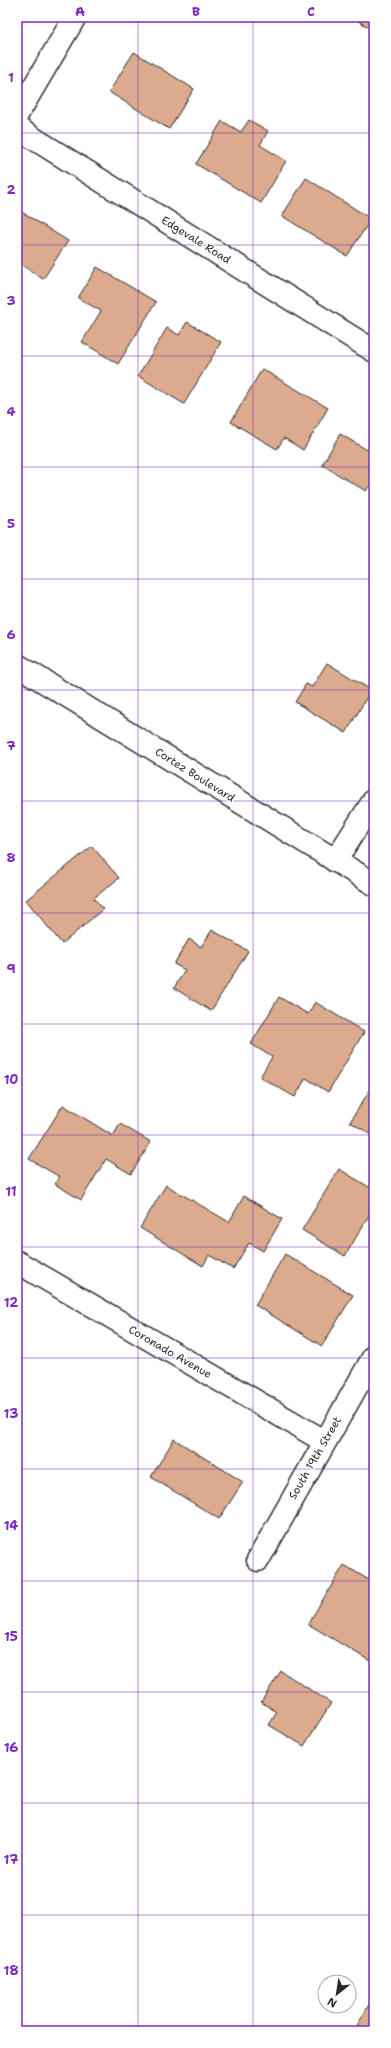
<svg xmlns="http://www.w3.org/2000/svg" width="391" height="2048" viewBox="0 0 391 2048" font-family="'Shantell Sans',sans-serif">
<rect width="100%" height="100%" fill="#fff"/>
<filter id="ink" filterUnits="userSpaceOnUse"><feTurbulence type="fractalNoise" baseFrequency=".025" numOctaves="2"/><feDisplacementMap in="SourceGraphic" scale="8" xChannelSelector="R" yChannelSelector="G"/><feConvolveMatrix kernelMatrix="1 2 1 2 8 2 1 2 1" color-interpolation-filters="sRGB"/></filter>
<g filter="url(#ink)">
<g fill="#dcab8e" stroke="#2b2b2b">
<path d="M352,17h22v14z"/>
<path d="M134,52l60,37 -25,40 -60,-37z"/>
<path d="M249,120l19,11 -8,14 26,16 -25,42 -65,-39 26,-43 19,11z"/>
<path d="M306,178l65,41 -24,37 -65,-40z"/>
<path d="M17,209l51,32 -25,38 -26,-17z"/>
<path d="M97,267l59,35 -38,62 -36,-22 19,-31 -23,-13z"/>
<path d="M187,322l34,20 -37,62 -46,-28 29,-48 12,7z"/>
<path d="M262,369l66,39 -25,42 -19,-12 -7,11 -46,-27z"/>
<path d="M340,434l34,20v24l-8,13 -44,-26z"/>
<path d="M327,663l44,27 -25,43 -51,-31 11,-18 6,3z"/>
<path d="M92,846l27,32 -25,20 9,11 -41,35 -36,-44z"/>
<path d="M212,930l36,21 -37,60 -37,-23 11,-18 -11,-6 15,-25 12,8z"/>
<path d="M279,997l29,17 7,-12 49,30 -36,60 -22,-14 -11,19 -35,-20 12,-20 -21,-13z"/>
<path d="M374,1083v53l-24,-14z"/>
<path d="M63,1105l50,31 7,-12 31,18 -20,32 -25,-15 -25,41 -26,-16 5,-7 -31,-18z"/>
<path d="M339,1169l35,21v17l-29,49 -43,-26z"/>
<path d="M166,1185l63,37 15,-26 38,23 -19,32 -14,-8 -16,26 -24,-14 -6,11 -63,-38z"/>
<path d="M285,1254l68,41 -31,51 -67,-41z"/>
<path d="M174,1439l69,43 -24,37 -68,-42z"/>
<path d="M344,1565l30,18v72l-4,6 -62,-37z"/>
<path d="M281,1671l50,32 -27,43 -35,-21 8,-13 -16,-10z"/>
<path d="M374,1996v35h-20z"/>
</g>
<g fill="none" stroke-linecap="round" stroke-linejoin="round">
<g stroke="#2b2b2b" stroke-width="25">
<g id="minor">
<path d="M17,115l58,-98"/>
<path d="M17,128l357,223"/>
<path d="M17,665l357,219"/>
<path d="M335,861l39,-61"/>
<path d="M17,1262l307,179"/>
<path d="M258,1560l116,-204"/>
</g>
</g>
<use href="#minor" stroke="#fff" stroke-width="22"/>
</g>
</g>
<path fill="none" stroke="#7b2cbf" stroke-width="1" stroke-opacity="0.55" d="M138,17v2014M253,17v2014M17,133h357M17,245h357M17,356h357M17,467h357M17,579h357M17,690h357M17,801h357M17,913h357M17,1024h357M17,1135h357M17,1247h357M17,1358h357M17,1469h357M17,1581h357M17,1692h357M17,1803h357M17,1915h357"/>
<g text-anchor="middle" dominant-baseline="central" stroke-width="3" stroke-linejoin="round" paint-order="stroke">
<g font-size="11" fill="#2b2b2b" stroke="#fff">
<text transform="translate(196 240) rotate(32)">Edgevale Road</text>
<text transform="translate(195 775) rotate(32)">Cortez Boulevard</text>
<text transform="translate(170 1352) rotate(30)">Coronado Avenue</text>
<text transform="translate(315 1458) rotate(-60)">South 19th Street</text>
</g>
</g>
<rect width="391" height="2048" fill="none" stroke="#fff" stroke-width="44"/>
<g transform="translate(337 1994) rotate(210)"><circle r="19" fill="#ffffff" stroke="#aaaaaa"/>
<path d="M0-3L7 15L0 10L-7 15Z" fill="#2b2b2b"/>
<text y="-6" font-size="11" font-weight="bold" text-anchor="middle" fill="#2b2b2b">N</text>
</g>
<rect x="22" y="22" width="347" height="2004" fill="none" stroke="#7b2cbf" stroke-width="1.5"/>
<g font-size="13" text-anchor="middle" font-weight="bold" fill="#7b2cbf">
<text x="80" y="16">A</text>
<text x="196" y="16">B</text>
<text x="311" y="16">C</text>
<text x="11" y="82">1</text>
<text x="11" y="194">2</text>
<text x="11" y="305">3</text>
<text x="11" y="416">4</text>
<text x="11" y="528">5</text>
<text x="11" y="639">6</text>
<text x="11" y="750">7</text>
<text x="11" y="862">8</text>
<text x="11" y="973">9</text>
<text x="11" y="1084">10</text>
<text x="11" y="1196">11</text>
<text x="11" y="1307">12</text>
<text x="11" y="1418">13</text>
<text x="11" y="1530">14</text>
<text x="11" y="1641">15</text>
<text x="11" y="1752">16</text>
<text x="11" y="1864">17</text>
<text x="11" y="1975">18</text>
</g>
</svg>
